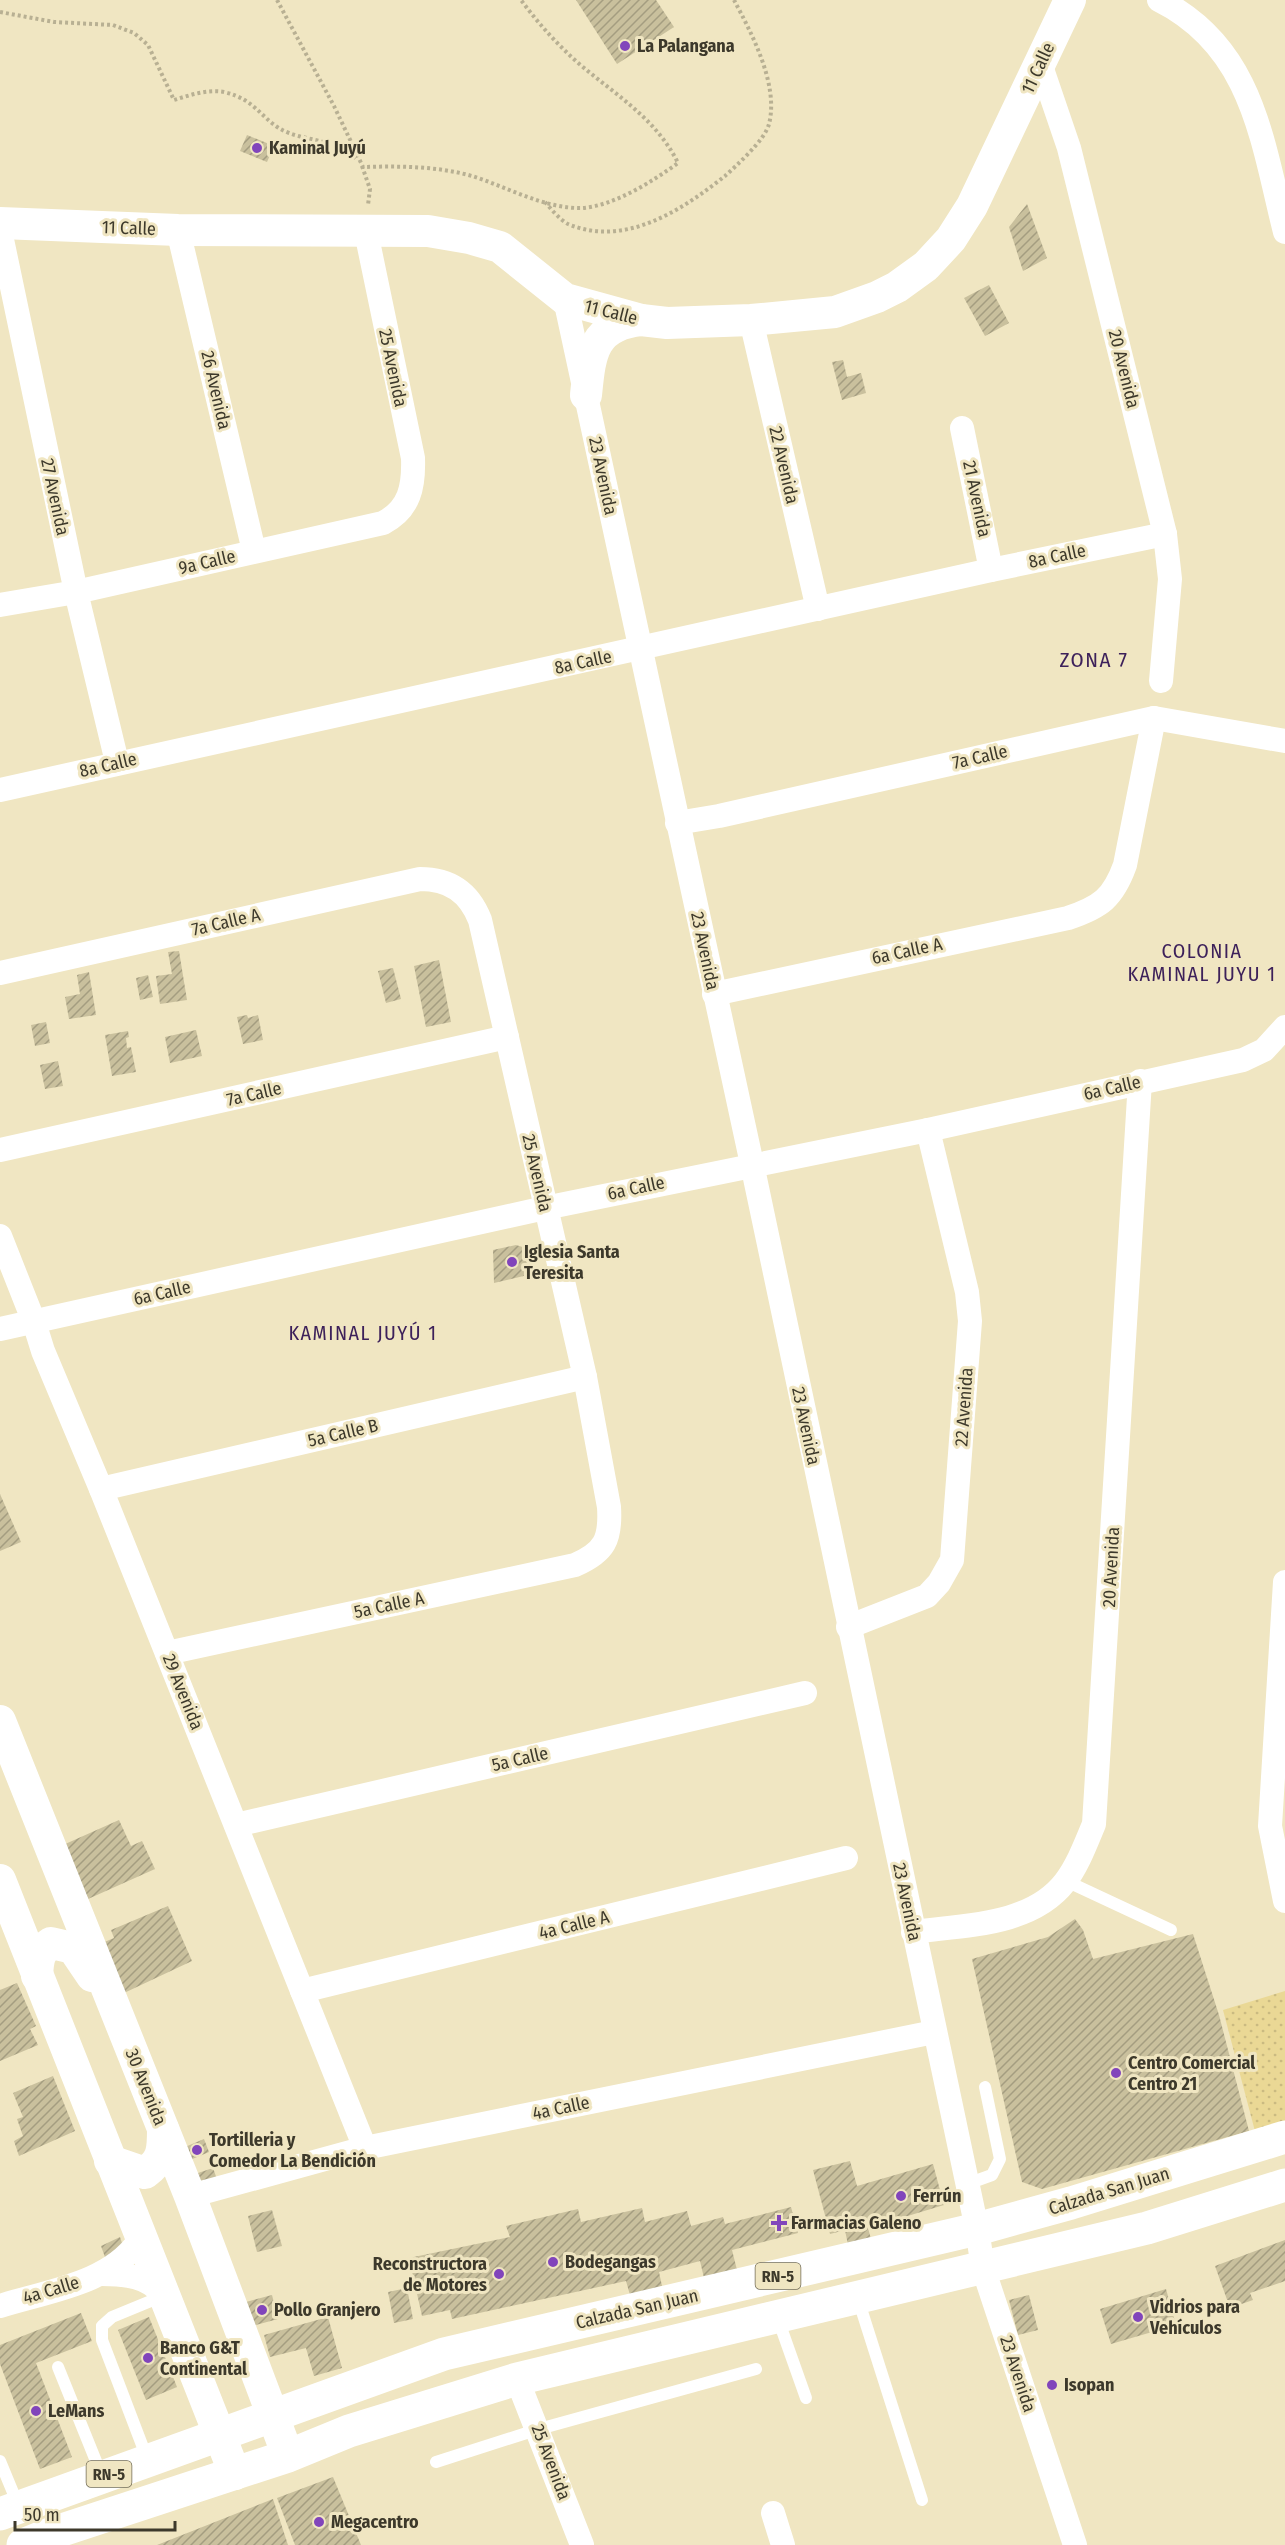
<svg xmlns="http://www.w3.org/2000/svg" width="1285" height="2545" viewBox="0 0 1285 2545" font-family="'Fira Sans Condensed',sans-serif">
<defs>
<pattern id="grass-dots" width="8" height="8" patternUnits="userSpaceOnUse" patternTransform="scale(1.5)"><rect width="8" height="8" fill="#ead895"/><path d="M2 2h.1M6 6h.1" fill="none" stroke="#caba81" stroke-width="1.8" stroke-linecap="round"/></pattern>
<pattern id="building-hatch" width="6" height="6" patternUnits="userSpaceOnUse" patternTransform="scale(1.5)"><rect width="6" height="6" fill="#c9c09d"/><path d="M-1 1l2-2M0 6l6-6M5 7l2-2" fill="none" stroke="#a49d80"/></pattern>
</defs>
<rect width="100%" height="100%" fill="#f0e6c2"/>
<path fill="url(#grass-dots)" d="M1285,1991v134l-29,10 -33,-125z"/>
<g fill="url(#building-hatch)">
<path d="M576,0h80l18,27 -57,37z"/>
<path d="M247,135l27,11 -7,16 -27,-11z"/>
<path d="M1027,204l20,54 -24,13 -14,-44z"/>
<path d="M989,285l20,38 -24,13 -21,-38z"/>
<path d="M843,360l4,17 14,-4 5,20 -24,7 -10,-38z"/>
<path d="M179,951l8,49 -27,4 -4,-28 16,-2 -4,-22z"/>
<path d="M439,960l12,62 -25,5 -12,-61z"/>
<path d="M393,968l8,31 -15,4 -8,-32z"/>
<path d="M89,972l7,43 -27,4 -4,-22 15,-3 -3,-19z"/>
<path d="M148,975l5,22 -13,3 -4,-22z"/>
<path d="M247,1015l1,3 10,-3 5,25 -20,4 -6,-27z"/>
<path d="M46,1022l4,21 -15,3 -4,-21z"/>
<path d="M196,1030l6,26 -32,7 -5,-26z"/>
<path d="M128,1031l1,6 -3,1 1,10 4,-1 5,25 -24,4 -7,-41z"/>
<path d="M58,1061l5,25 -18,3 -5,-24z"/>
<path d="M516,1245l13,4 3,25 -38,9 -1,-33z"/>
<path d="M0,1494l21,48 -21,9z"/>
<path d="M119,1820l12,26 11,-5 13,28 -67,30 -25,-54z"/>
<path d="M168,1906l24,55 -68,32 -22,-50 12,-5 -3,-8z"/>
<path d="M1075,1919l8,11 10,29 100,-25 26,81 30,116 -207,58 -20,-7 -50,-223 76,-22z"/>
<path d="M17,1983l19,43 -6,3 8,16 -38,16v-71z"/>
<path d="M53,2076l22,55 -56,25 -5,-15 9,-5 -6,-17 6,-2 -10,-24z"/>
<path d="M204,2139l5,13 -19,8 -5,-13z"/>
<path d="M850,2161l7,25 76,-22 11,41 -76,23 3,11 -23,6 -3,-15 -15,4 -17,-64z"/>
<path d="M213,2168l5,14 -20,1 -3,-9z"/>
<path d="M791,2207l7,26 -66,17 5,20 -33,8 -4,-17 -41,11 3,14 -32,9 -4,-14 -174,38 -2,-9 -28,6 -13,-58 101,-21 -4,-11 72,-17 3,13 61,-14 3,14 42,-11 4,15 32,-9 2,7z"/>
<path d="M272,2210l10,36 -25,6 -9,-36z"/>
<path d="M120,2237l4,12 -18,11 -5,-14z"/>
<path d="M1285,2240v41l-35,12 3,7 -23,8 -15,-42z"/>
<path d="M407,2288l6,31 -19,4 -6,-31z"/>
<path d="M1166,2289l10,36 -65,19 -11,-35z"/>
<path d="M272,2295l6,24 -26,7 -6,-24z"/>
<path d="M1029,2295l9,35 -20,5 -9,-35z"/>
<path d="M81,2313l11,28 -56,22 36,94 -32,12 -40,-105v-19z"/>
<path d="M149,2317l28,70 -31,13 -28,-70z"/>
<path d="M328,2317l14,51 -28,8 -8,-28 -36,9 -6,-22z"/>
<path d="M333,2477l28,68h-66l-18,-47z"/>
<path d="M273,2499l15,46h-131z"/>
</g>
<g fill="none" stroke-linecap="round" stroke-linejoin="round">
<g stroke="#b8b093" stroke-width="4" stroke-dasharray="3 3" stroke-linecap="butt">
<path d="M277,0l57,106 29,61c36,-1 74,-1 109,9 35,11 73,33 110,32 32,-2 71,-27 96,-45 -22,-45 -64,-69 -101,-101 -21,-19 -39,-39 -56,-62"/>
<path d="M0,12l54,10 59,3 21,8 14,12 26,55c16,-5 34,-11 50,-8 35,8 38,31 65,41 21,8 53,8 68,27"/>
<path d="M362,166l8,23 -2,16"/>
<path d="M545,202c6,7 15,18 23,22 57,24 114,-14 157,-48 12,-11 40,-36 44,-52 10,-39 -17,-90 -35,-124"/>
</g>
<g stroke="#fff" stroke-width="12">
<path d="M1066,1881l105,49"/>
<path d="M967,2184l25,-9 8,-16 -15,-72"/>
<path d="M858,2299l64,201"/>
<path d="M778,2319l28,79"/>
<path d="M58,2367l44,109"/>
<path d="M147,2458l-45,-118v-14l10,-9 51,-21"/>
<path d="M0,2461l19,46"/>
<path d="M436,2462l103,-33 217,-60"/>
</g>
<g stroke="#fff" stroke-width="24">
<path d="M1159,0c94,47 103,141 126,232"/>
<path d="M1040,63l29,85 96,386 5,45 -9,102"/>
<path d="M0,230l76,362 41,170"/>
<path d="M178,230l76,321"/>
<path d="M565,299l187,865 225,1065 6,39 92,277"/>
<path d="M751,320l67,289"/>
<path d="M962,428l29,142"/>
<path d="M0,605l76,-13 307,-69c27,-14 31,-37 30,-65l-47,-226"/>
<path d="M0,790l991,-220 174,-36"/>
<path d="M677,823l42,-7 435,-98 131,23"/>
<path d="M0,973l420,-94c30,0 49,13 60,41l105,457 24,130c2,32 -4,45 -34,58l-408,88"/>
<path d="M714,994l354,-76c33,-11 45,-20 57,-53l29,-147"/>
<path d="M0,1150l507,-113"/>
<path d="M0,1236l34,86 9,29 58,138 264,659"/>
<path d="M0,1329l545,-121 383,-78 315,-70 21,-10 21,-23"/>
<path d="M101,1489l484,-112"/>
<path d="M1285,1582l-15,244 15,75"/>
<path d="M848,1627l79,-31 12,-13 13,-23 18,-239 -3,-29 -39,-162"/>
<path d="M236,1825l569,-132"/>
<path d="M913,1932c51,-7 118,-6 152,-50 13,-17 21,-39 29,-58l46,-743"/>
<path d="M302,1991l544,-133"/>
<path d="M190,2196l175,-48 569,-116"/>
<path d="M102,2274c22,0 48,2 61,22"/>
<path d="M0,2306c47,-15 108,-22 138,-64l-1,-12"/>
<path d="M517,2379l65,166"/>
<path d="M773,2513l10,32"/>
</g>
<g stroke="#fff" stroke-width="32">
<path d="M0,223l178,7 250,1 41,7 31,9 65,52 76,21 26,3 84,-3 84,-8 42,-15 20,-10 29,-21 25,-27 21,-33 98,-206"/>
<path d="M586,395c4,-40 6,-70 55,-75"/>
<path d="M0,1721l190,475 98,260"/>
<path d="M0,1880l235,594"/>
<path d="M37,1976c1,-14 1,-25 14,-33l22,5 19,28"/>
<path d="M110,2161l35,12c18,-13 18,-23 18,-44"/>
</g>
<g stroke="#fff" stroke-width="33">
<path d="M0,2514l444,-160 533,-125 94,-26 214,-66"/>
<path d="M23,2545l27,-11 238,-78 61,-25 168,-52 630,-151 138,-43"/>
</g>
</g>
<g fill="#8145bb" stroke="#f0e6c2" stroke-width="2">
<circle cx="625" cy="46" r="6"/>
<circle cx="257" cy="148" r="6"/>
<circle cx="512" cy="1262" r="6"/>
<circle cx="1116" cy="2073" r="6"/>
<circle cx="197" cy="2150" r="6"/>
<circle cx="901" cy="2196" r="6"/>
<path d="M776 2214h6v6h6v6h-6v6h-6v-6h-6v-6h6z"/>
<circle cx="553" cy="2262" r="6"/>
<circle cx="499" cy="2274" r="6"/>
<circle cx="262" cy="2310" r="6"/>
<circle cx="1138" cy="2317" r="6"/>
<circle cx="148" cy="2358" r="6"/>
<circle cx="1052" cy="2385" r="6"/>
<circle cx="36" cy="2411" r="6"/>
<circle cx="319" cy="2522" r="6"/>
</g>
<g text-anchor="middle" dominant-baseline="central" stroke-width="6" stroke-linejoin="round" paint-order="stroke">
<g fill="#f0e6c2" stroke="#736d58" stroke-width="1.5">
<rect x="755.5" y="2263" width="45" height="26" rx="4.5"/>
<rect x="86.5" y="2461" width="45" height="26" rx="4.5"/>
</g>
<g font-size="16" font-weight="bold" fill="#3d392b">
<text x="778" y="2276">RN-5</text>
<text x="109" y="2474">RN-5</text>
</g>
<g font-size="18" font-weight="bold" fill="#3d392b" stroke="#f0e6c2" text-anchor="start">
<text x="637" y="46">La Palangana</text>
<text x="269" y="148">Kaminal Juyú</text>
<text x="524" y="1252">Iglesia Santa<tspan x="524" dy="21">Teresita</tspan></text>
<text x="1128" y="2063">Centro Comercial<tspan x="1128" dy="21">Centro 21</tspan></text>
<text x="209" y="2140">Tortilleria y<tspan x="209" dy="21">Comedor La Bendición</tspan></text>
<text x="913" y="2196">Ferrún</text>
<text x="791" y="2223">Farmacias Galeno</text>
<text x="565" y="2262">Bodegangas</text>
<text x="487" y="2264" text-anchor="end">Reconstructora<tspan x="487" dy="21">de Motores</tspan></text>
<text x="1150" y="2307">Vidrios para<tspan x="1150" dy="21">Vehículos</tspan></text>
<text x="274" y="2310">Pollo Granjero</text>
<text x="160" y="2348">Banco G&amp;T<tspan x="160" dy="21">Continental</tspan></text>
<text x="1064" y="2385">Isopan</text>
<text x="48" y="2411">LeMans</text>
<text x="331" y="2522">Megacentro</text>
</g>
<g font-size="18" fill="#3d392b" stroke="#f0e6c2">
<text transform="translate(1038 68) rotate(-65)">11 Calle</text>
<text transform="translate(129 228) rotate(2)">11 Calle</text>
<text transform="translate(611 312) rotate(14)">11 Calle</text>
<text transform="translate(393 368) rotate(78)">25 Avenida</text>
<text transform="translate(1124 369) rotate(76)">20 Avenida</text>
<text transform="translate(216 390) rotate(77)">26 Avenida</text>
<text transform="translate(784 465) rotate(77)">22 Avenida</text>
<text transform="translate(603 476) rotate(78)">23 Avenida</text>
<text transform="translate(55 497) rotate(78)">27 Avenida</text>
<text transform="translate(977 499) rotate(78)">21 Avenida</text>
<text transform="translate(1057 556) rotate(-12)">8a Calle</text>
<text transform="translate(207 562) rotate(-13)">9a Calle</text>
<text transform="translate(583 662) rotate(-12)">8a Calle</text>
<text transform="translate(980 757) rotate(-13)">7a Calle</text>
<text transform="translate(108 765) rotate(-13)">8a Calle</text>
<text transform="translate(226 922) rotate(-13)">7a Calle A</text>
<text transform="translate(705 951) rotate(78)">23 Avenida</text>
<text transform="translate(907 951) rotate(-12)">6a Calle A</text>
<text transform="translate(1112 1088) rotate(-13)">6a Calle</text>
<text transform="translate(254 1094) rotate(-13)">7a Calle</text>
<text transform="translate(537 1173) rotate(77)">25 Avenida</text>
<text transform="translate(636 1188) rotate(-12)">6a Calle</text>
<text transform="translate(162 1293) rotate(-13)">6a Calle</text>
<text transform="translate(964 1407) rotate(-86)">22 Avenida</text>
<text transform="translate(806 1426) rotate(78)">23 Avenida</text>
<text transform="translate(343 1433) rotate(-13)">5a Calle B</text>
<text transform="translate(1111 1567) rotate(-87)">20 Avenida</text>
<text transform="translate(389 1605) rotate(-12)">5a Calle A</text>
<text transform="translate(183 1692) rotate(68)">29 Avenida</text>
<text transform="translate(520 1759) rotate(-13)">5a Calle</text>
<text transform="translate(907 1902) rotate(78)">23 Avenida</text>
<text transform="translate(574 1925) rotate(-14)">4a Calle A</text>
<text transform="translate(146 2087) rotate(68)">30 Avenida</text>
<text transform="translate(561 2108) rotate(-12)">4a Calle</text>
<text transform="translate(1109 2191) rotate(-17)">Calzada San Juan</text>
<text transform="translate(51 2290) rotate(-17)">4a Calle</text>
<text transform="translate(637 2309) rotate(-13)">Calzada San Juan</text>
<text transform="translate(1018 2374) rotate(72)">23 Avenida</text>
<text transform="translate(551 2462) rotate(69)">25 Avenida</text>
</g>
<g font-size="20" letter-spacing="1.5" fill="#3d215a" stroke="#f0e6c2">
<text x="1202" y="951">COLONIA<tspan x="1202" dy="23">KAMINAL JUYU 1</tspan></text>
<text x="363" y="1333">KAMINAL JUYÚ 1</text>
</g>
<g font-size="21" letter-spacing="1.5" fill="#3d215a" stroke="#f0e6c2">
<text x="1094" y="660">ZONA 7</text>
</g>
</g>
<path d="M15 2521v9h160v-9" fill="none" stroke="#3d392b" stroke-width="3"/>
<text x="24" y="2521" font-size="18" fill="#3d392b" stroke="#f0e6c2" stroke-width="4.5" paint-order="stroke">50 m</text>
</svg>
